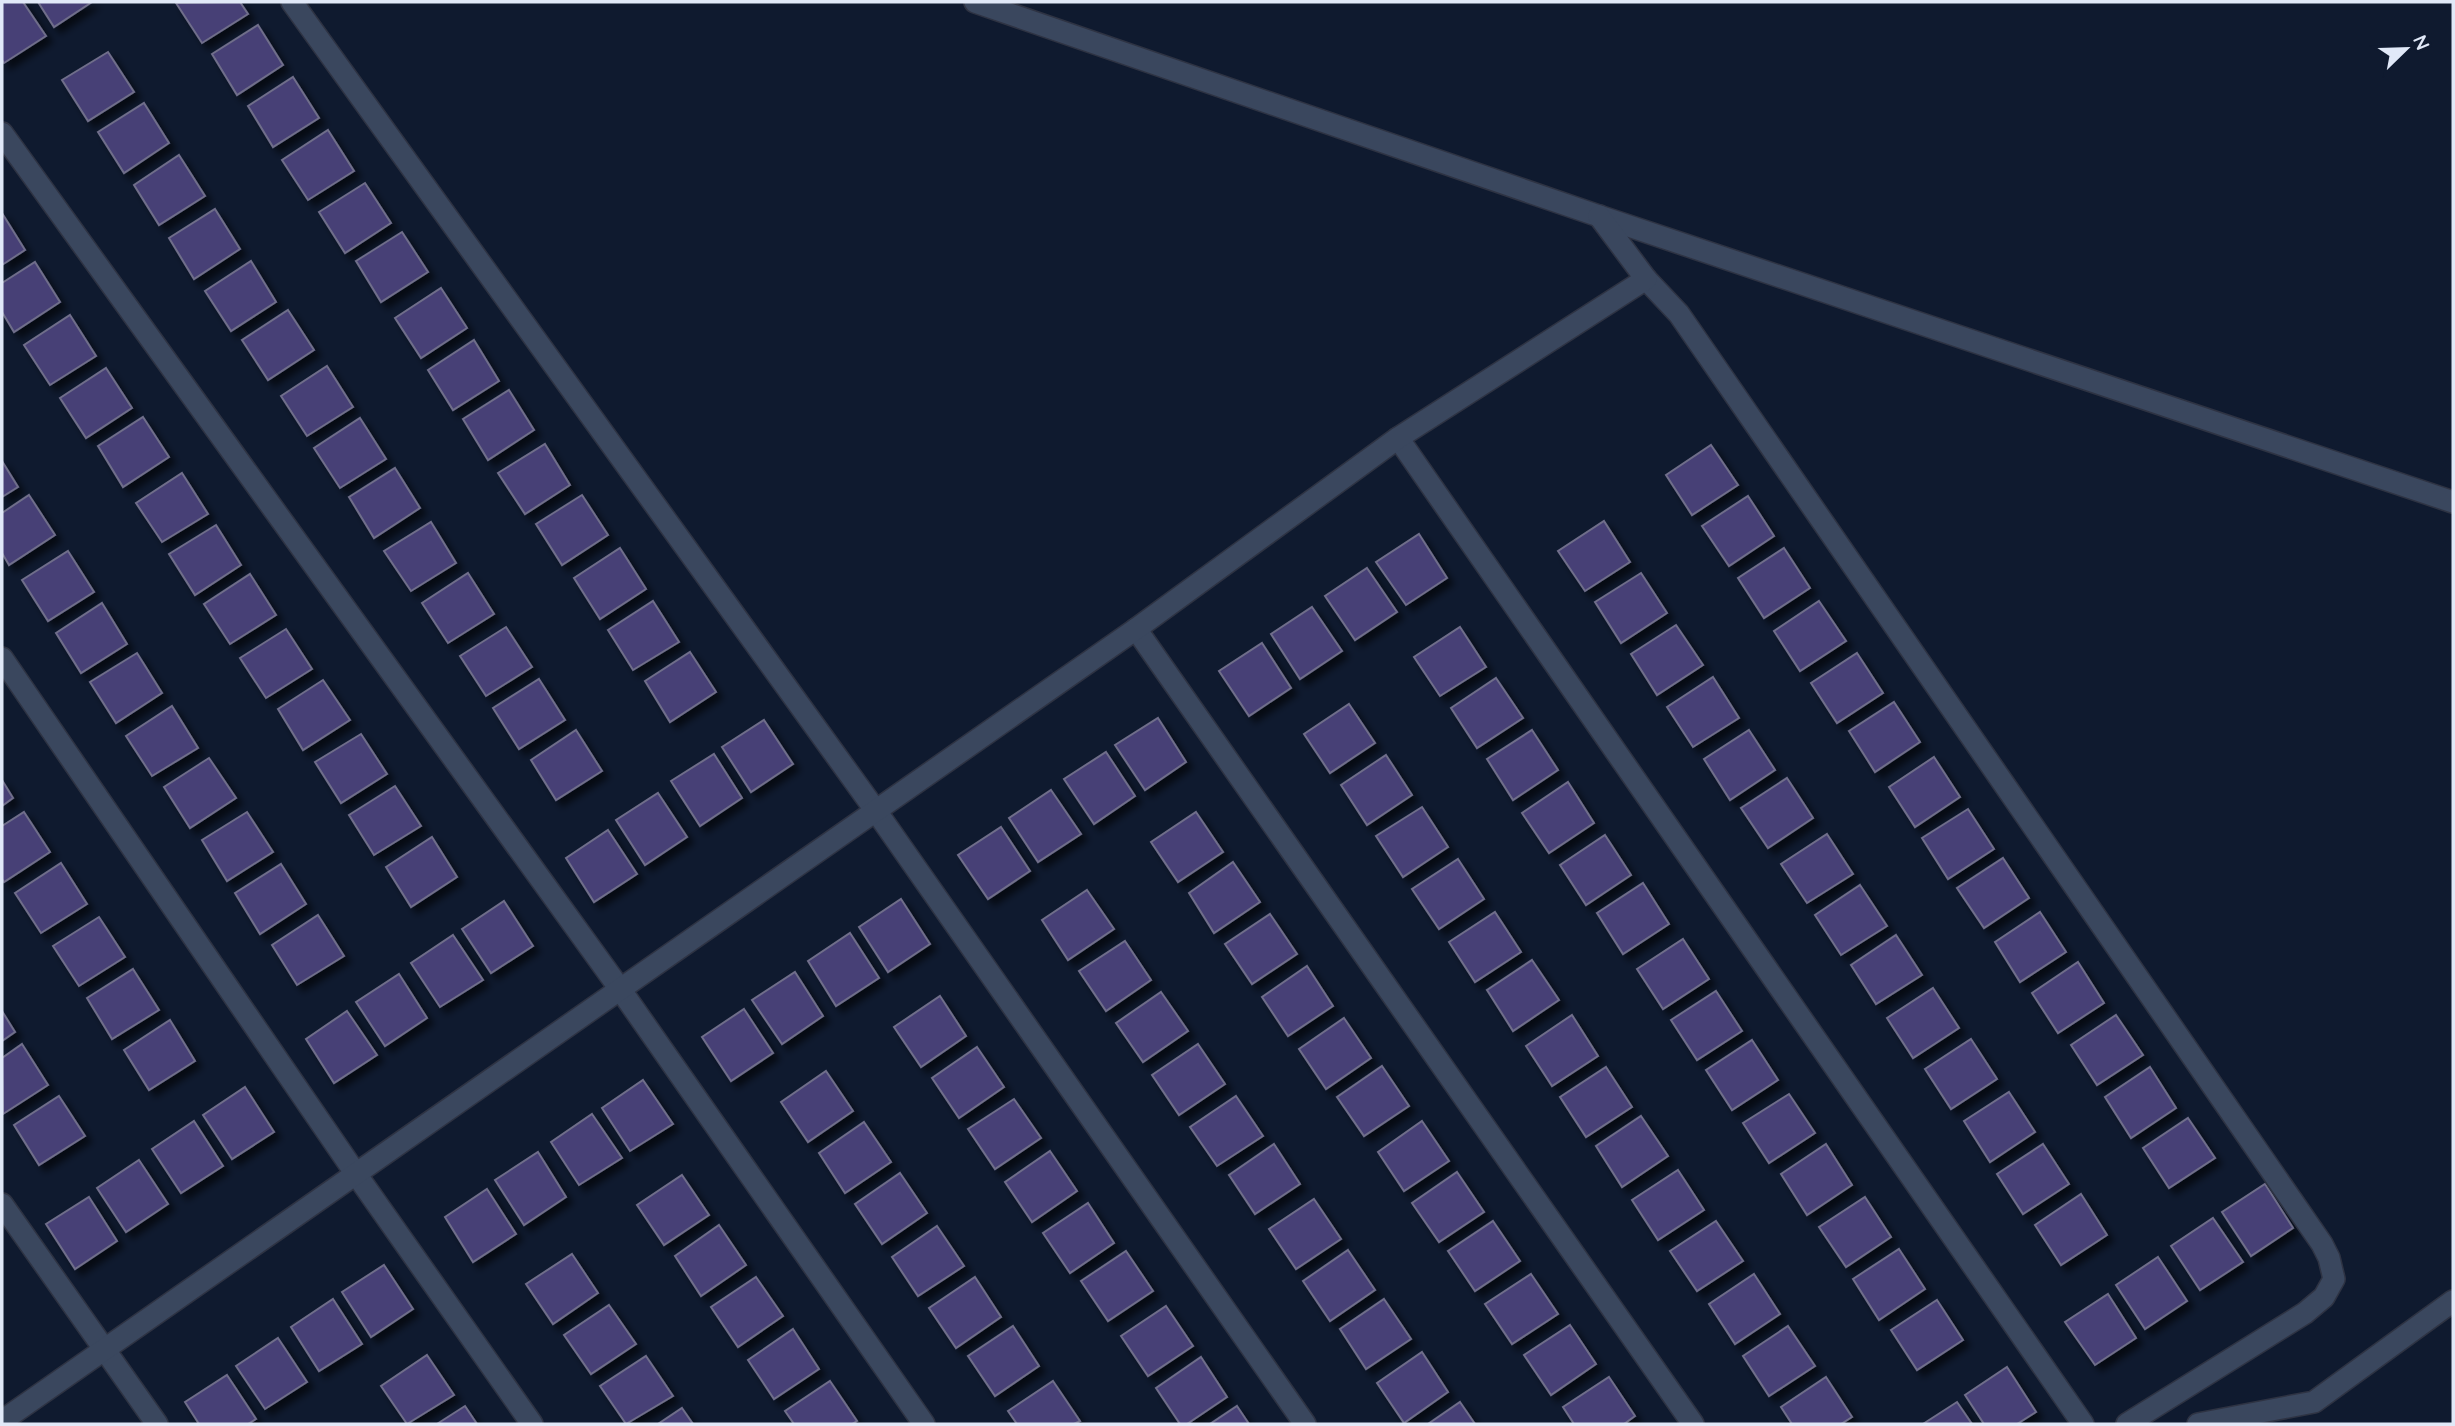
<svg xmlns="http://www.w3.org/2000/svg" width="2455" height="1426" viewBox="0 0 2455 1426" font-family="Quicksand,sans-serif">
<defs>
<filter id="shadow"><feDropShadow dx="6" dy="6" stdDeviation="3.5" flood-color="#0009"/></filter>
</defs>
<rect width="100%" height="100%" fill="#0f1a2f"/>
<g fill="#474176" stroke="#6f6e8a" stroke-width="2" filter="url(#shadow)">
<path d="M2,2h21l23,34 -42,27 -2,-3z"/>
<path d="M38,2h54l-38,25z"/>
<path d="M240,2l8,12 -46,29 -26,-40z"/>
<path d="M258,25l25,40 -46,30 -25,-41z"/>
<path d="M108,52l26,40 -46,29 -26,-41z"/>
<path d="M293,77l26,41 -46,29 -25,-41z"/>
<path d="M144,103l25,40 -45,30 -26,-41z"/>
<path d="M328,130l26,41 -46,29 -26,-40z"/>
<path d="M179,155l26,41 -46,29 -25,-40z"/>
<path d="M365,183l26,40 -46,30 -26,-41z"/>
<path d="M215,209l25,40 -46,30 -25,-41z"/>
<path d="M2,213l23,37 -23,15z"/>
<path d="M402,232l26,40 -47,30 -25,-41z"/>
<path d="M251,261l25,41 -45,29 -26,-40z"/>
<path d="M35,262l25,40 -46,30 -12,-20v-29z"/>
<path d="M441,288l26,40 -46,30 -26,-40z"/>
<path d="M288,310l26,40 -46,30 -26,-40z"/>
<path d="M70,315l26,41 -46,29 -26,-40z"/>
<path d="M474,340l25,41 -46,29 -25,-40z"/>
<path d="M327,366l26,41 -46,29 -26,-40z"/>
<path d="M106,368l26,40 -46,30 -26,-40z"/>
<path d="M509,390l25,40 -46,30 -25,-41z"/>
<path d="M143,417l26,40 -46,30 -25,-41z"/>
<path d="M360,418l26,41 -46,29 -26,-40z"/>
<path d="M545,444l25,41 -45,29 -27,-41z"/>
<path d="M1711,445l27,40 -46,30 -26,-40z"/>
<path d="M2,461l16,26 -16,10z"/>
<path d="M395,468l25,40 -46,30 -25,-41z"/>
<path d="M182,473l26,41 -46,28 -26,-39z"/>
<path d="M29,495l26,40 -46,30 -7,-12v-40z"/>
<path d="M582,495l26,40 -46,30 -26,-41z"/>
<path d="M1748,496l26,40 -45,30 -27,-40z"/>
<path d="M1604,521l26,41 -45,29 -27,-40z"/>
<path d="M431,522l25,41 -45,28 -27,-40z"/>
<path d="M216,525l25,40 -46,30 -26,-41z"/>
<path d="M1419,534l28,44 -41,27 -30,-43z"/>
<path d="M620,548l26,41 -46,30 -26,-41z"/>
<path d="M1784,548l26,40 -46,30 -26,-40z"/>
<path d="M68,551l26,41 -46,29 -26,-41z"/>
<path d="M1367,568l30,44 -42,28 -30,-44z"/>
<path d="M468,573l26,41 -46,29 -26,-40z"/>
<path d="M1641,573l26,40 -46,30 -26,-41z"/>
<path d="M250,574l26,41 -46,29 -26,-40z"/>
<path d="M653,601l26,41 -46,28 -25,-40z"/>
<path d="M1819,601l27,40 -46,30 -26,-40z"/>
<path d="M102,603l25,41 -46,29 -25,-40z"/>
<path d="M1312,607l30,44 -42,28 -29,-45z"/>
<path d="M1676,625l27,40 -46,30 -26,-41z"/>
<path d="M506,627l26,40 -46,29 -26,-40z"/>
<path d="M1460,627l26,40 -46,29 -26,-39z"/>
<path d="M286,629l26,40 -46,29 -26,-40z"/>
<path d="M1262,643l29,45 -42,28 -30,-45z"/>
<path d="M690,652l26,40 -46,30 -25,-41z"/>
<path d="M137,653l25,40 -46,30 -26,-41z"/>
<path d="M1857,653l26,40 -46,30 -26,-40z"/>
<path d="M1713,677l26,41 -46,29 -26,-40z"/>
<path d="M1496,678l27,40 -46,30 -26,-40z"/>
<path d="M539,679l26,41 -46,29 -26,-41z"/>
<path d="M323,680l27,40 -47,30 -25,-41z"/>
<path d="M1894,702l26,40 -45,30 -26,-41z"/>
<path d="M1349,704l26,39 -45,30 -26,-39z"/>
<path d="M172,706l26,42 -46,28 -26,-40z"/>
<path d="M1158,718l28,44 -41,28 -30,-45z"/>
<path d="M764,720l29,44 -42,28 -29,-45z"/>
<path d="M576,730l26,41 -46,29 -25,-40z"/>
<path d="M1532,730l26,40 -45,30 -26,-41z"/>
<path d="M1749,730l26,40 -45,30 -26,-41z"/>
<path d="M361,734l26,40 -46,29 -26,-41z"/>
<path d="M1106,752l29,44 -41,28 -30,-45z"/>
<path d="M714,754l28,44 -42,28 -29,-45z"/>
<path d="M1386,755l26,40 -45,30 -26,-40z"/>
<path d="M1934,757l26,40 -45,30 -26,-40z"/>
<path d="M209,758l27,40 -46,30 -26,-41z"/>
<path d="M1787,778l26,40 -45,30 -27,-40z"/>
<path d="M2,780l11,18 -11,8z"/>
<path d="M1568,782l26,41 -45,30 -27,-40z"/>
<path d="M395,786l26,40 -47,29 -25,-40z"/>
<path d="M1051,790l30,44 -43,28 -29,-44z"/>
<path d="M658,793l29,44 -42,28 -29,-45z"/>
<path d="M1422,807l26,40 -45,30 -27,-41z"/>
<path d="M1968,809l26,40 -46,30 -26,-41z"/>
<path d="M24,812l26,40 -46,30 -2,-3v-53z"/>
<path d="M247,812l26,40 -46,29 -25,-41z"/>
<path d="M1196,812l27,40 -45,30 -27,-40z"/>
<path d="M1001,827l29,44 -42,28 -30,-44z"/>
<path d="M608,830l29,44 -43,28 -28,-44z"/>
<path d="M1827,834l26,40 -46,29 -26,-39z"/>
<path d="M1605,835l26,40 -45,30 -26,-40z"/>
<path d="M432,837l25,40 -46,30 -25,-40z"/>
<path d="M2003,858l26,40 -45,30 -27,-40z"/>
<path d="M1458,859l26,40 -45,30 -27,-40z"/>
<path d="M1233,862l27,40 -46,31 -25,-40z"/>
<path d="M61,863l26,41 -46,29 -26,-40z"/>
<path d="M281,864l25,40 -46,30 -25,-41z"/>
<path d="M1643,883l26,41 -46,30 -26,-41z"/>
<path d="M1860,885l27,41 -46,29 -26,-40z"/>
<path d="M1087,890l27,39 -46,31 -26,-40z"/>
<path d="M901,899l29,45 -42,28 -29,-45z"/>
<path d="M504,901l29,45 -42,27 -29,-44z"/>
<path d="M1495,912l26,40 -46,30 -26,-40z"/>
<path d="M2040,912l26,40 -46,30 -25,-40z"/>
<path d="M1270,914l27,40 -45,30 -27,-40z"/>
<path d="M318,915l26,41 -47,29 -25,-40z"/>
<path d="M99,917l26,40 -46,29 -26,-40z"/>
<path d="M850,933l29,45 -43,28 -28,-45z"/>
<path d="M453,935l30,45 -43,27 -29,-44z"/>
<path d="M1896,935l26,40 -46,29 -25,-39z"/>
<path d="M1683,939l26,40 -46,30 -26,-40z"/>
<path d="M1125,941l26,39 -45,31 -27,-40z"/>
<path d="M1532,960l27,40 -46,31 -26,-41z"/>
<path d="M2078,962l26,41 -46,30 -26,-40z"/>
<path d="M1307,966l26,40 -45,30 -26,-39z"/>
<path d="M133,969l26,41 -47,29 -25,-41z"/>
<path d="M795,972l28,44 -41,28 -30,-44z"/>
<path d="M399,974l28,44 -42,28 -29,-44z"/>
<path d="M1933,988l26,40 -46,30 -26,-40z"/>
<path d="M1716,991l26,40 -45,29 -26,-40z"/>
<path d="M1161,992l27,39 -45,31 -27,-39z"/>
<path d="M940,996l26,40 -45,31 -27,-40z"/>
<path d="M744,1009l29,44 -42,28 -29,-44z"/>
<path d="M2,1011l13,21 -13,9z"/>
<path d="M347,1011l30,44 -43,28 -28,-44z"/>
<path d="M1572,1015l26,41 -46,30 -26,-40z"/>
<path d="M2116,1015l27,40 -46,30 -26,-40z"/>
<path d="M1344,1018l27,40 -45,31 -27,-40z"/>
<path d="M170,1020l25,41 -46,29 -25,-40z"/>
<path d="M1971,1039l26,40 -46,30 -26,-40z"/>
<path d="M1752,1040l26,40 -46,30 -26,-40z"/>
<path d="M22,1044l26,41 -45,29 -1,-56z"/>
<path d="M1198,1044l27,40 -46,31 -27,-40z"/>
<path d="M977,1047l27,40 -45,31 -27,-40z"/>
<path d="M1382,1066l27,40 -45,30 -27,-39z"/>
<path d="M1606,1067l26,40 -46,30 -26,-40z"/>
<path d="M2150,1067l26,41 -45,30 -26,-41z"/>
<path d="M826,1071l27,40 -45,31 -27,-40z"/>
<path d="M643,1080l30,44 -43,27 -28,-43z"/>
<path d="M245,1087l29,45 -42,27 -29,-44z"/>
<path d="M2009,1092l26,40 -45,30 -26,-41z"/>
<path d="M1789,1094l26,39 -46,30 -26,-40z"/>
<path d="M59,1096l26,40 -46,29 -25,-40z"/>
<path d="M1236,1096l27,40 -46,30 -27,-39z"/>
<path d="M1014,1099l27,39 -46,31 -27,-40z"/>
<path d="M592,1114l30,44 -43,27 -28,-43z"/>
<path d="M1641,1116l27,40 -46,31 -26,-41z"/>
<path d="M2188,1118l27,40 -46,30 -26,-40z"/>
<path d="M194,1121l29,45 -42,27 -29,-44z"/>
<path d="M1422,1121l27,40 -45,30 -26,-39z"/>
<path d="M864,1122l27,40 -46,31 -26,-40z"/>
<path d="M1274,1144l26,40 -45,30 -26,-39z"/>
<path d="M1826,1144l26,41 -45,30 -26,-41z"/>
<path d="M2043,1144l26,40 -46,30 -26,-40z"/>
<path d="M1050,1151l27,40 -45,31 -27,-40z"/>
<path d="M538,1152l28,45 -42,28 -29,-45z"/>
<path d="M139,1160l29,44 -42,28 -29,-44z"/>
<path d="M1678,1170l26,40 -46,30 -26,-40z"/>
<path d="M1457,1172l27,40 -45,30 -27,-39z"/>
<path d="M900,1173l27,40 -45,31 -27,-40z"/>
<path d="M682,1175l27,40 -45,30 -27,-40z"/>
<path d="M2265,1184l28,44 -42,28 -29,-44z"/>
<path d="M487,1189l29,45 -43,28 -28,-45z"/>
<path d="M2081,1194l26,41 -46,30 -26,-40z"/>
<path d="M89,1197l28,44 -42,28 -29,-45z"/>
<path d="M1865,1197l26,40 -45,30 -27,-40z"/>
<path d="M1314,1199l27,40 -45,30 -27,-40z"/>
<path d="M1088,1203l26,40 -44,30 -27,-40z"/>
<path d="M2213,1218l30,44 -43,28 -29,-44z"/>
<path d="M1493,1221l27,40 -45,30 -27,-40z"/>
<path d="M1716,1221l27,40 -46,30 -27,-40z"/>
<path d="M719,1225l27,40 -45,31 -26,-40z"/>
<path d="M937,1226l27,40 -46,30 -26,-39z"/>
<path d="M1899,1249l26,40 -46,31 -26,-41z"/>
<path d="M1348,1250l27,40 -45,31 -27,-40z"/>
<path d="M1126,1251l27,40 -45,30 -27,-40z"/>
<path d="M572,1254l26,39 -45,31 -27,-40z"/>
<path d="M2158,1257l29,44 -42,28 -29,-44z"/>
<path d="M384,1265l29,44 -42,28 -29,-45z"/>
<path d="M1531,1274l27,40 -46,30 -27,-40z"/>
<path d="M1754,1274l26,40 -45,30 -26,-40z"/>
<path d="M756,1277l27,39 -45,31 -27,-40z"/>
<path d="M975,1277l26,40 -45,31 -27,-40z"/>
<path d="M2108,1294l28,44 -41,27 -30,-43z"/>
<path d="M333,1299l29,45 -43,27 -28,-44z"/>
<path d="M1384,1299l27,40 -45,30 -26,-40z"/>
<path d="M1937,1300l26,40 -46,30 -26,-40z"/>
<path d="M609,1305l27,39 -45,30 -27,-39z"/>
<path d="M1166,1306l27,40 -45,30 -27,-40z"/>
<path d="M1570,1325l26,39 -45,31 -27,-40z"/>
<path d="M1013,1326l26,40 -44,30 -27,-40z"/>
<path d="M1788,1326l27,40 -46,30 -26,-40z"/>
<path d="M793,1329l26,40 -45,30 -26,-39z"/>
<path d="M278,1338l29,44 -42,27 -29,-43z"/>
<path d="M1422,1352l26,40 -44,31 -27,-40z"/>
<path d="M427,1355l27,40 -47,29 -26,-38z"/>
<path d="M646,1356l27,40 -47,28 -26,-38z"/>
<path d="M1201,1357l26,40 -40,27h-7l-24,-36z"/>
<path d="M2007,1367l29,45 -19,12h-33l-19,-29z"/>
<path d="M227,1375l29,44 -8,5h-49l-14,-22z"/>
<path d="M1609,1377l26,39 -11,8h-50l-11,-17z"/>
<path d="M1826,1377l26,40 -11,7h-49l-11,-17z"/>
<path d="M830,1381l27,40 -5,3h-58l-9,-13z"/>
<path d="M1053,1381l27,40 -6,3h-57l-9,-13z"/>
<path d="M1460,1402l15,22h-47z"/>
<path d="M1957,1402l15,22h-49z"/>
<path d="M465,1406l12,18h-40z"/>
<path d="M1237,1406l12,18h-39z"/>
<path d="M682,1408l11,16h-35z"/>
</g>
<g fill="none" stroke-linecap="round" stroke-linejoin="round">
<g stroke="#2e3343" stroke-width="24">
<g id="minor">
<path d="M292,2l584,809 429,613"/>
<path d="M975,2l624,214 854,286"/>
<path d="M2,133l618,856 304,435"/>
<path d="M1646,279l33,35 643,930 7,14 5,21 -10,18 -19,16 -178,111"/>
<path d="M1398,438l685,986"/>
<path d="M1136,629l557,795"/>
<path d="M2,658l354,516 176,250"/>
<path d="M2,1204l155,220"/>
<path d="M2,1421l1134,-792 262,-191 248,-159 -47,-63"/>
<path d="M2198,1424l116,-22 139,-101"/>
</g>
</g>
<use href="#minor" stroke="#3a475e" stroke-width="21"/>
</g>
<rect width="2455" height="1426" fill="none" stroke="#e1e9f8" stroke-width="7"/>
<g transform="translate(2406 49) rotate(67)" stroke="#0f1a2f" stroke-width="5" paint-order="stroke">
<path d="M0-5L12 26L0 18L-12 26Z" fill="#e1e9f8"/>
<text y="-10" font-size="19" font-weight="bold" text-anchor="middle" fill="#e1e9f8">N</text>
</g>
</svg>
